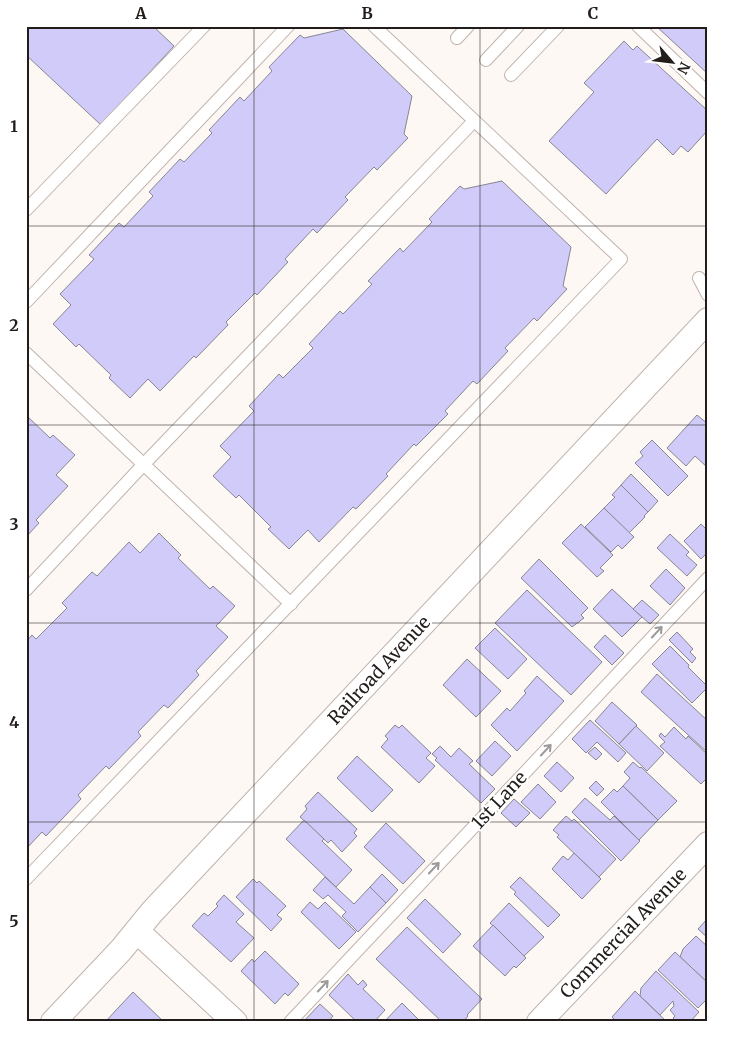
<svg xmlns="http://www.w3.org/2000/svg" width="734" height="1048" viewBox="0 0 734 1048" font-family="Merriweather,serif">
<rect width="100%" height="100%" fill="#fef8f5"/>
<g fill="#d0cbf8" stroke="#878692">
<path d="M26,26h127l21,20 -73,79 -75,-70z"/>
<path d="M656,26h52v48z"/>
<path d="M343,29l69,67 -8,38 4,4 -31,32 -3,-3 -29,30 3,3 -31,33 -4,-4 -28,30 3,3 -31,33 -2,-2 -29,29 2,3 -32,33 -2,-2 -34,35 -12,-12 -18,19 -21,-20 2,-3 -32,-31 -3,3 -23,-23 18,-19 -11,-11 34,-35 -5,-4 30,-32 5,4 29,-31 -4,-4 31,-33 4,3 28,-29 -3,-3 31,-33 4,4 28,-30 -3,-4 31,-32 4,3z"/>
<path d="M624,41l9,9 4,-4 71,65v19l-20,22 -7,-6 -8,9 -16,-16 -51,55 -57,-53 45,-49 -10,-9z"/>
<path d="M502,181l69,66 -8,39 4,3 -30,32 -3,-3 -29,30 3,3 -31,33 -4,-3 -28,30 3,3 -32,32 -2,-2 -28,30 2,2 -32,33 -3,-2 -34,35 -11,-12 -19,19 -21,-20 3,-2 -32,-32 -3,3 -23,-22 18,-19 -11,-11 34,-35 -5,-5 30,-32 4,4 30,-30 -4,-4 31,-33 3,3 29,-30 -4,-3 32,-33 3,4 29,-30 -3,-3 31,-33 4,3z"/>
<path d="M26,415l24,23 3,-3 22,20 -19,20 12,11 -32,34 3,3 -13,14z"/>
<path d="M697,415l11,9v44l-13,-12 -9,10 -19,-18z"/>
<path d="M652,440l36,36 -20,20 -33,-33 8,-7 -3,-4z"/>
<path d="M631,474l27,27 -10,11 -27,-27z"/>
<path d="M621,485l27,27 -4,4 1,1 -16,16 -25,-25 11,-11 -3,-2z"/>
<path d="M604,508l30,29 -12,12 -4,-4 -7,7 -26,-25z"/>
<path d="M581,524l32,31 -13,13 4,3 -7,6 -35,-34z"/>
<path d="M701,524l7,7v25l-2,-2 -5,5 -17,-18z"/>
<path d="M159,533l22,22 -3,3 32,31 3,-3 22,20 -19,20 12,11 -32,34 3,4 -31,33 -4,-3 -26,27 3,4 -32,33 -3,-3 -28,29 3,4 -35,37 -4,-4 -16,17v-207l6,-7 4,4 31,-31 -5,-5 30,-31 5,4 32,-34 11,11z"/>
<path d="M670,534l19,18 -3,3 11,10 -10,11 -30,-28z"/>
<path d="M539,559l49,49 -7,7 3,3 -12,9 -51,-49z"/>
<path d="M666,569l19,19 -15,17 -20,-19z"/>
<path d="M612,589l30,28 -20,20 -29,-28z"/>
<path d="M527,590l75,72 -31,33 -76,-72z"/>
<path d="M642,600l17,15 -9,9 -17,-15z"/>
<path d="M495,628l32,31 -19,20 -33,-31z"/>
<path d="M677,632l16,17 -3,3 6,6 -4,5 -23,-23z"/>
<path d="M605,635l19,18 -12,12 -18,-18z"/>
<path d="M670,646l19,19 -1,2 20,20 -16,16 -40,-39z"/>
<path d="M467,659l34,32 -25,26 -33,-32z"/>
<path d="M657,674l51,47v32l-67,-61z"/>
<path d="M537,676l27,25 -47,50 -26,-26 16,-17 3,3 16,-18 -2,-2z"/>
<path d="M612,702l25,23 -18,19 -24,-23z"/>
<path d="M590,720l36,33 -8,9 -21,-20 -11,11 -14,-14z"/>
<path d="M395,725l4,3 3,-3 29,28 -5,5 9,8 -16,17 -38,-36 7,-8 -3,-3z"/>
<path d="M636,726l28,27 -17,18 -28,-27z"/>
<path d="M674,727l12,12 2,-3 20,19v22l-7,7 -41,-38 5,-4 -6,-6 2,-3 4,4z"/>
<path d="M495,741l16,15 -19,20 -16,-15z"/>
<path d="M440,746l11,11 8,-9 14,13 -4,3 26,25 -14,14 -46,-43 2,-2 -5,-4z"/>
<path d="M595,747l7,7 -6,6 -8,-7z"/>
<path d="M357,756l36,34 -21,22 -35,-34z"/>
<path d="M557,762l17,16 -13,14 -17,-16z"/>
<path d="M633,762l7,6 1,-1 36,34 -19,19 -35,-34 7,-8 -6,-6z"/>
<path d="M596,781l8,8 -7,7 -8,-8z"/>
<path d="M538,784l18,18 -16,17 -19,-17z"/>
<path d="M623,786l35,34 -19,20 -38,-38 13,-13 3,3z"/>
<path d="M318,792l39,37 -3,4 3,3 -15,16 -11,-12 -3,3 -28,-26 7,-8 -2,-3z"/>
<path d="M585,798l25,22 4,-4 26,25 -19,20 -49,-49z"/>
<path d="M514,799l16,14 -14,14 -15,-14z"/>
<path d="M566,816l6,5 2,-2 42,40 -17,18 -42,-40 2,-2 -6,-5z"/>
<path d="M304,820l20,19 -2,2 30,29 -16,17 -50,-48z"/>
<path d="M386,823l39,38 -22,23 -39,-37z"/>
<path d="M574,853l27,26 -19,20 -30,-30 11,-13 5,4z"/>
<path d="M382,874l16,16 -12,13 -16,-16z"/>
<path d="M325,877l29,27 16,-17 16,16 -28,29 -16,-16 4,-4 -18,-17 -5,4 -10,-9z"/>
<path d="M520,877l40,38 -12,12 -34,-33 2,-2 -6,-5z"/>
<path d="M253,879l4,4 2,-2 27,25 -9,9 5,4 -11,12 -35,-34z"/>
<path d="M224,895l20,19 -8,8 18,16 -23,24 -39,-36 12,-13 4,3 10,-10 -2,-2z"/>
<path d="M425,899l36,35 -18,19 -36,-35z"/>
<path d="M310,902l8,7 7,-7 31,30 -17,17 -38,-37z"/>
<path d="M509,903l35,34 -20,19 -34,-33z"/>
<path d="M708,918v20l-10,-9z"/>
<path d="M493,925l33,33 -10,10 -2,-2 -9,10 -32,-30z"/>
<path d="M407,927l75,72 -15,16 1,1 -5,6h-21l-66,-63z"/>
<path d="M696,936l12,11v36l-28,-26 3,-8z"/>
<path d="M265,951l34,33 -11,12 -3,-3 -10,11 -34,-33 11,-12 2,3z"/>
<path d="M675,952l33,31v15l-10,10 -40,-38z"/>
<path d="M656,971l43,41 -9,10h-13l-4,-4 2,-2 -5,-6 4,-4 -1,-5 -13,14 -20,-19 1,-8z"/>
<path d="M348,974l10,11 5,-5 4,5 -4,4 22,21 -11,12h-17l-28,-27z"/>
<path d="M635,991l5,5 27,26h-50l-5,-5z"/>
<path d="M133,992l31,30h-59z"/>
<path d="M402,1003l19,19h-37z"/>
<path d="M320,1004l13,12 -5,6h-25z"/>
</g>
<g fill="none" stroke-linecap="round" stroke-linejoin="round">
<g stroke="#c1b3ac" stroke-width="14">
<g id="lane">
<path d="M638,26l70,67"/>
<path d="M457,38l11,-12"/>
<path d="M486,60l32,-34"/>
<path d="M511,75l47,-49"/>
<path d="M26,210l178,-184"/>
<path d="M699,278l9,17"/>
<path d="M26,302l262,-276"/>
<path d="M26,353l265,251"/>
<path d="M26,590l118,-126 330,-343"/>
<path d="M26,879l595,-620 -247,-233"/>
<path d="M290,1022l418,-444"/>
</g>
</g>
<g stroke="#c1b3ac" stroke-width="26">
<g id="street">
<path d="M137,931l98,91"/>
<path d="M53,1022l68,-72 31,-38 556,-592"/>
<path d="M539,1022l169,-178"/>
</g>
</g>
<use href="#lane" stroke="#fff" stroke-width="12"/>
<use href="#street" stroke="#fff" stroke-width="24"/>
</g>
<defs><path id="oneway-shaft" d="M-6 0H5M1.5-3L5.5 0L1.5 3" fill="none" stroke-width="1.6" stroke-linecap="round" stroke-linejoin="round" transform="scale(1.25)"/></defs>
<g stroke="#9c9998">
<use href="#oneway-shaft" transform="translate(657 632) rotate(-47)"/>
<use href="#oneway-shaft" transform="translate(546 750) rotate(-47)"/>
<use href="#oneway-shaft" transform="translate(434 868) rotate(-47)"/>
<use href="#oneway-shaft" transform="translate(323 986) rotate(-47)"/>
</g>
<path fill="none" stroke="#221d1a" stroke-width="1" stroke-opacity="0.55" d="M254,26v996M480,26v996M26,226h682M26,425h682M26,623h682M26,822h682"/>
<g text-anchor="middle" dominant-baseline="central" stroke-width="4" stroke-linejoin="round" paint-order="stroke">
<g font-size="18" fill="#221d1a" stroke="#fff">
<text transform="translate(379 670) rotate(-47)">Railroad Avenue</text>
<text transform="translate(499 800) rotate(-47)">1st Lane</text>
<text transform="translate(623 933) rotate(-46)">Commercial Avenue</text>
</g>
</g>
<rect width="734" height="1048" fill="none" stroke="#ffffff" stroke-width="55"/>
<g transform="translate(672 62) rotate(118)" stroke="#ffffff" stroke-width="4" paint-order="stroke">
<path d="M0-4L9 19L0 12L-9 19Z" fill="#221d1a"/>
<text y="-8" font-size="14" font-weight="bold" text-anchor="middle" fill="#221d1a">N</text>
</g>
<rect x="28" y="28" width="678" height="992" fill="none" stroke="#221d1a" stroke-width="2"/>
<g font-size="16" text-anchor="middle" font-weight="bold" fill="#221d1a">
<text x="141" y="19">A</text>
<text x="367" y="19">B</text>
<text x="593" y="19">C</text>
<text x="14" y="132">1</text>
<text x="14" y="331">2</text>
<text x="14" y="530">3</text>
<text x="14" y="728">4</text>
<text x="14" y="927">5</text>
</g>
</svg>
